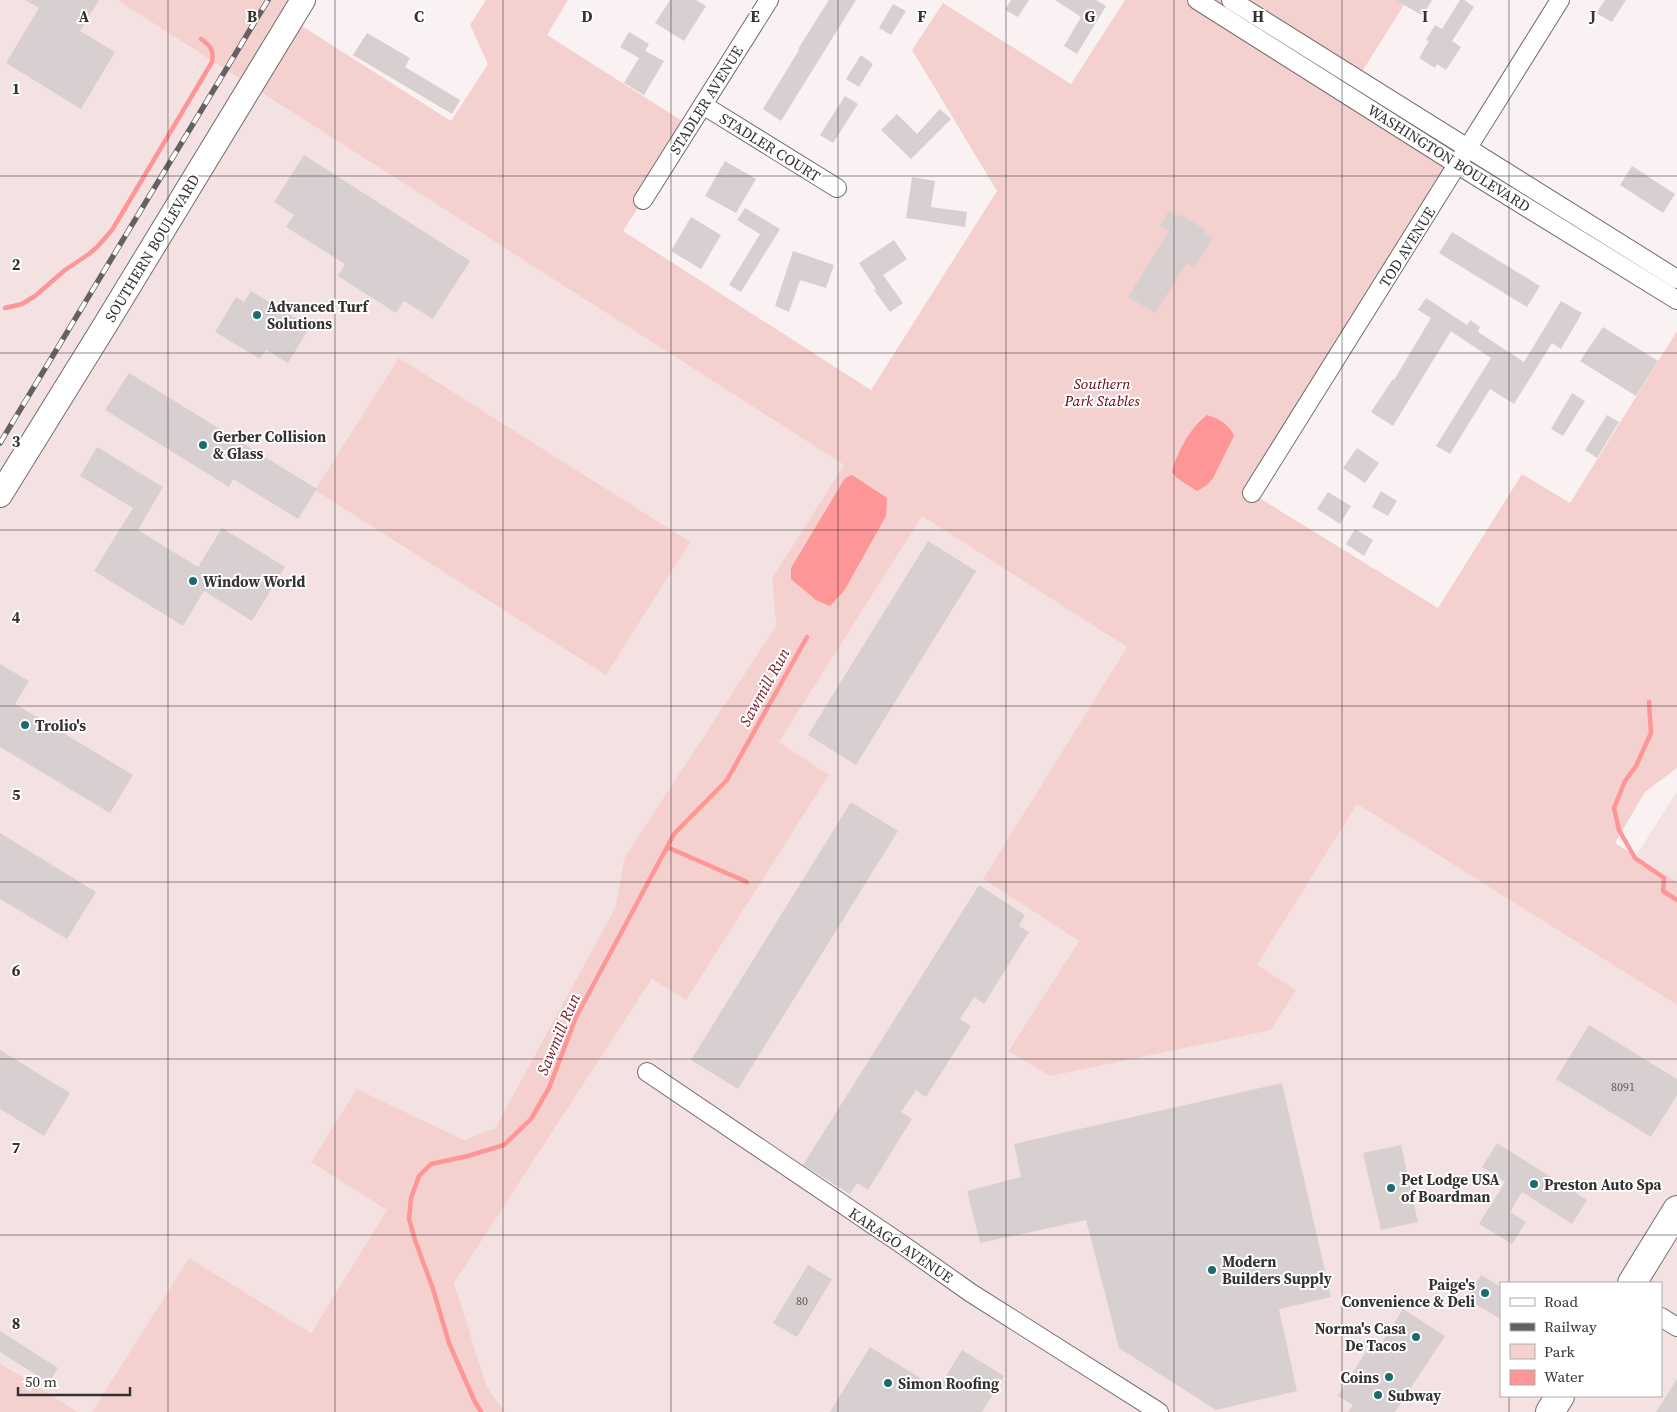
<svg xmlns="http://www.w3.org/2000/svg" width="1677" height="1412" viewBox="0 0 1677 1412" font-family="'Source Serif 4',serif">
<rect width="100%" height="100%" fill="#faf2f2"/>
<g fill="#f4e2e2" fill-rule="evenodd">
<path d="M0,0h117l727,465 -72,113 4,48 -150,231 -11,51 -120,220 -31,12 -107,-51 31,121 -78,124 -121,-76 -97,154h-14l-78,-49z"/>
<path d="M922,515l205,132 -144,232 96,62 -71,109 249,-85 100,-161 320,201v407h-1172l-18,-25 -33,-104 199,-305 33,21 143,-224 -50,-33zM1501,1283h160v113h-160z"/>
<path d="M1677,791v91l-41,-26z"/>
</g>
<g fill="#f4d0cf">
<path d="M117,0h186l-12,19 160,102 37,-57 -18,-39 16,-25h82l-21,35 143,91 -67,105 248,159 126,-199 -85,-141 31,-47 128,81 54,-84h282l-49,78 319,201v21l-219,-135 -202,331 182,112 84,-134 48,29 107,-172v437l-32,24 -30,51 62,39v123l-320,-201 -100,161 39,25 -25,40 -221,46 -42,-25 71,-110 -96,-62 144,-232 -205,-131 -143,226 50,33 -143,225 -34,-21 -198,304 33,104 18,25h-413l97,-154 122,75 76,-123 -76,-48 46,-73 107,51 31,-12 120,-220 10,-51 151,-231 -4,-48 72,-113z"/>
<path d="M399,358l291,184 -84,133 -291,-185z"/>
<path d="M0,1363l78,49h-78z"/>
</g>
<g fill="#fe9597">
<path d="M1207,415c12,4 22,9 27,21l-21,42 -6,7 -10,6 -20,-13 -5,-6c5,-20 18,-44 35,-57z"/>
<path d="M852,475l35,23 -1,18 -42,75 -14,15 -14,-6 -25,-21v-11l54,-90z"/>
</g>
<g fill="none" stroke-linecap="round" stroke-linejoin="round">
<g stroke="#fe9597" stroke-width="4.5">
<path d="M5,308l17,-4 13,-8 30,-26 24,-16 9,-8 14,-16 12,-20 88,-148c2,-12 -1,-16 -11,-23"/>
<path d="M1649,702l2,31 -15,33 -11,15 -11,27 5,22 16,28 29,20 -1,13 14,9"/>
<path d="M667,847l80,35"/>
<path d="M481,1412l-7,-12 -25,-57 -16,-54 -18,-49 -6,-21 2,-21 8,-22 12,-12 37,-8 36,-11 27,-26 18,-31 27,-71 98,-183 53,-54 80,-143"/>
</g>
</g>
<g fill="#d8d0d0">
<path d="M25,0h74l-19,31 35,21 -34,57 -75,-46 33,-55z"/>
<path d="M670,0h26l10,6 -22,35 -29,-18z"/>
<path d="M829,0h27l-75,121 -18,-12 36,-59 -1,-1z"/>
<path d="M1011,0h18l-11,17 -13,-7z"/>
<path d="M1055,0h41l10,6 -29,48 -13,-8 17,-29z"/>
<path d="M1396,0h36l-9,16z"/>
<path d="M1460,0h4l10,7 -22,34 9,6 -15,23 -9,-6 -2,4 -16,-10 10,-17 -3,-1 9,-15 7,4z"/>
<path d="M1605,0h21l-14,22 -16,-9z"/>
<path d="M893,4l13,7 -15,24 -12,-7z"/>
<path d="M629,32l20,12 -4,7 19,10 -20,34 -20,-12 15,-25 -19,-11z"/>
<path d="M367,33l43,25 -5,9 55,33 -8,14 -99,-59z"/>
<path d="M861,55l12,9 -14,23 -13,-8z"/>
<path d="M845,96l13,8 -25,39 -13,-8z"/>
<path d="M940,109l11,10 -40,40 -30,-29 16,-16 20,20z"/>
<path d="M304,155l166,106 -37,58 -29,-18 -8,12 -58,-37 7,-12 -59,-37 8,-12 -20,-13z"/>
<path d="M725,161l31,18 -20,34 -31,-17z"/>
<path d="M1632,166l43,28 -12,19 -43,-28z"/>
<path d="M912,177l23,4 -4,26 36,5 -2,15 -59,-9z"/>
<path d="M745,208l35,21 -39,63 -12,-7 31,-51 -23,-14z"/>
<path d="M1169,211l9,6 2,-3 26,16 -2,3 9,5 -19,30 -7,-5 -32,50 -27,-16 41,-66 -9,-6z"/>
<path d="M691,217l30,18 -20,34 -30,-18z"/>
<path d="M1452,232l88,54 -13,21 -88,-54z"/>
<path d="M894,240l13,19 -24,16 20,28 -13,9 -16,-22 2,-1 -17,-26z"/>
<path d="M793,251l41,14 -8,23 -26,-8 -11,32 -14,-6z"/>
<path d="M251,291l59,36 -22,36 -22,-13 -6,9 -45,-27 21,-35 8,5z"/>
<path d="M1426,298l41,27 3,-5 10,7 -2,5 46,30 37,-61 21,12 -21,36 -9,-6 -38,61 -24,-15 -40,65 -14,-8 55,-88 -39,-26 -1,-1 -58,95 -22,-14 22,-33 1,1 37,-62 -13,-8z"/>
<path d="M1603,327l55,34 -22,35 -56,-35z"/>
<path d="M129,373l188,116 -19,30 -65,-40 -4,8 -124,-77z"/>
<path d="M1572,393l13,8 -22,35 -12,-7z"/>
<path d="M1607,415l12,7 -22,36 -12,-8z"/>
<path d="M97,447l66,40 -25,43 60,37 24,-39 63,39 -33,54 -48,-30 -21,35 -89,-55 39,-63 -53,-32z"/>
<path d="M1357,448l22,15 -14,20 -22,-15z"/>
<path d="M1381,491l16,10 -9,15 -16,-9z"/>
<path d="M1328,492l23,14 -11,18 -23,-15z"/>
<path d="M1355,529l18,11 -9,16 -18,-12z"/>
<path d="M928,541l48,30 -120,194 -48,-30z"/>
<path d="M0,664l29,17 -14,23 118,71 -23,38 -110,-66z"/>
<path d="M851,802l47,29 -160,258 -47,-29z"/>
<path d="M0,833l96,59 -29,47 -67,-40z"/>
<path d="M979,885l46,30 -6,11 10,6 -45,72 -10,-7 -14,22 11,7 -45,71 -10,-7 -15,22 11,7 -44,71 -11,-7 -7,11 -47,-29z"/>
<path d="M1589,1025l88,54v16l-26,42 -95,-58z"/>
<path d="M0,1050l70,43 -26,43 -44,-27z"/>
<path d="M1282,1083l49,214 -52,12 18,82 -81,19 -97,-62 -33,-128 -106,23 -13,-52 54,-14 -7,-33z"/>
<path d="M1497,1143l90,57 -15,24 -50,-32 -12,20 16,10 -14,22 -33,-20 26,-42 -23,-15z"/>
<path d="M1401,1145l17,77 -37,8 -18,-77z"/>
<path d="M808,1265l24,14 -35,58 -24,-14z"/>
<path d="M1481,1275l20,12v32l-35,-20z"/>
<path d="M1403,1309l42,27 -50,76h-47l5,-7 -15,-9 29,-46 7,5z"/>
<path d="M0,1331l58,37 -9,15 -49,-31z"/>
<path d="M870,1347l68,42 24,-39 42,26 -22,36h-152z"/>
<path d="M1677,1379v33h-21z"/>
</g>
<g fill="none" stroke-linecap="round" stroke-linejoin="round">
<g stroke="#746d6d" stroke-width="20">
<g id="street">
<path d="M1197,0l261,165 219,135"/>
<path d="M1231,0l446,279"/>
<path d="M703,105l134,83"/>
<path d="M643,200l126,-200"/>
<path d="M1252,493l308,-493"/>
<path d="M647,1072l253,171 71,50 188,119"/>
<path d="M1661,1317l16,10"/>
</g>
</g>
<g stroke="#746d6d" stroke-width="26">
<path id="secondary" d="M0,495l107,-173 196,-322"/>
</g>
<g stroke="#746d6d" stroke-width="30">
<g id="primary">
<path d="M1632,1283l45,-73"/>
<path d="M1550,1412l10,-16"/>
</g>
</g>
<use href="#street" stroke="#fff" stroke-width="18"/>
<use href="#secondary" stroke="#fff" stroke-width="24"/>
<use href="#primary" stroke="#fff" stroke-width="28"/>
<g stroke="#656161" stroke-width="5.5">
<path id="rail" d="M0,443l268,-443"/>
</g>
<use href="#rail" stroke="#fff" stroke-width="4" stroke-dasharray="11" stroke-linecap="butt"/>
</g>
<path fill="none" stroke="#353232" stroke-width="1" stroke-opacity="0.55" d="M168,0v1412M335,0v1412M503,0v1412M671,0v1412M838,0v1412M1006,0v1412M1174,0v1412M1342,0v1412M1509,0v1283M0,176h1677M0,353h1677M0,530h1677M0,706h1677M0,882h1677M0,1059h1677M0,1235h1677M1509,1396v16"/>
<g fill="#1e6b6e" stroke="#fff" stroke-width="2">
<circle cx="257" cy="315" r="5"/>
<circle cx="203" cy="445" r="5"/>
<circle cx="193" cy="581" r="5"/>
<circle cx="25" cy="725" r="5"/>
<circle cx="1534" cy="1184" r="5"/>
<circle cx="1391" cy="1188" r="5"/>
<circle cx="1212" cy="1270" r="5"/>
<circle cx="1485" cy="1293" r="5"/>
<circle cx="1416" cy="1337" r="5"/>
<circle cx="1389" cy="1377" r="5"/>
<circle cx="888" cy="1383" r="5"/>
<circle cx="1378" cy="1395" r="5"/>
</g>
<g text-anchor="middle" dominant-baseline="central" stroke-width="4" stroke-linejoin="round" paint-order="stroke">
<g font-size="12" fill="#5e5a5a">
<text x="1623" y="1087">8091</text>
<text x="802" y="1301">80</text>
</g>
<g font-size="15" fill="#353232" stroke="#fff">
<text transform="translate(706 100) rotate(-58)">STADLER AVENUE</text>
<text transform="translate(770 147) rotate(32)">STADLER COURT</text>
<text transform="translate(1449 158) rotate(32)">WASHINGTON BOULEVARD</text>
<text transform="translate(1407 247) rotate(-58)">TOD AVENUE</text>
<text transform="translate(152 248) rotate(-59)">SOUTHERN BOULEVARD</text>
<text transform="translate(901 1245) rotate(34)">KARAGO AVENUE</text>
</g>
<g font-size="15" font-weight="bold" fill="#353232" stroke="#fff" text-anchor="start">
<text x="267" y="306">Advanced Turf<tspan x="267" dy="17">Solutions</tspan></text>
<text x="213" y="436">Gerber Collision<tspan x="213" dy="17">&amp; Glass</tspan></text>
<text x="203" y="581">Window World</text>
<text x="35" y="725">Trolio's</text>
<text x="1401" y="1179">Pet Lodge USA<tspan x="1401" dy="17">of Boardman</tspan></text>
<text x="1544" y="1184">Preston Auto Spa</text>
<text x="1222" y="1261">Modern<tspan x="1222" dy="17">Builders Supply</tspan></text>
<text x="1475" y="1284" text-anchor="end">Paige's<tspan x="1475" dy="17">Convenience &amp; Deli</tspan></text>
<text x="1406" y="1328" text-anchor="end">Norma's Casa<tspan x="1406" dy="17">De Tacos</tspan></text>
<text x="1379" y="1377" text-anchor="end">Coins</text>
<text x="898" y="1383">Simon Roofing</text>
<text x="1388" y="1395">Subway</text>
</g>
<g font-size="15" font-style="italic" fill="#5f0013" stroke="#fff">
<text x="1102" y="383">Southern<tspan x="1102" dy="17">Park Stables</tspan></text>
</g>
<g font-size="16" font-style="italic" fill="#771b26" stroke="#fff">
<text transform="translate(764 687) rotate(-61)">Sawmill Run</text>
<text transform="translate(558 1034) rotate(-67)">Sawmill Run</text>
</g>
</g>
<g font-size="16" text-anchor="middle" font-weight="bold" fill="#353232" stroke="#fff" stroke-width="4" stroke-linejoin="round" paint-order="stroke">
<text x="84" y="22">A</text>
<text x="252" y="22">B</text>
<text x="419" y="22">C</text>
<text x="587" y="22">D</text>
<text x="755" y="22">E</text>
<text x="922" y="22">F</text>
<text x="1090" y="22">G</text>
<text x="1258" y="22">H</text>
<text x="1425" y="22">I</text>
<text x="1593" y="22">J</text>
<text x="16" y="94">1</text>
<text x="16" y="270">2</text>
<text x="16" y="447">3</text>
<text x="16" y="623">4</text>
<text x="16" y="800">5</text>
<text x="16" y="976">6</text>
<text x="16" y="1153">7</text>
<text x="16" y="1329">8</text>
</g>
<rect x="1500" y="1282" width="162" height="115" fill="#ffffff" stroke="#aeadad"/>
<rect x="1510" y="1298" width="25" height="8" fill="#ffffff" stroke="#aeadad"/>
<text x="1544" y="1307" font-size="15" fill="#353232">Road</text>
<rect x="1510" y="1323" width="25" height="8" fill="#656161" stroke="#aeadad"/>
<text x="1544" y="1332" font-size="15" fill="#353232">Railway</text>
<rect x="1510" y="1344" width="25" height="15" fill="#f4d0cf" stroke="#aeadad"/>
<text x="1544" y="1357" font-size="15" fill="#353232">Park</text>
<rect x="1510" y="1370" width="25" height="15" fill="#fe9597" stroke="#aeadad"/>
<text x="1544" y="1382" font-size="15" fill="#353232">Water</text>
<path d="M18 1387v8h112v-8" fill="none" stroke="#353232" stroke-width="2.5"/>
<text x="25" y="1387" font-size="15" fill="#353232" stroke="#ffffff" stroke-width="4" paint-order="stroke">50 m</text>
</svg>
